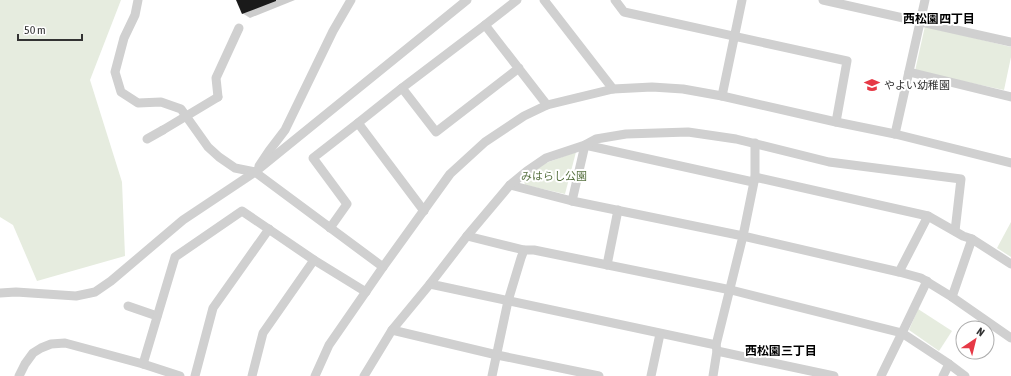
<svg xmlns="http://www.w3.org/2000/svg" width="1011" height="376" viewBox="0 0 1011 376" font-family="'Asap Condensed','Noto Sans JP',sans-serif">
<rect width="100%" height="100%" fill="#fff"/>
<g fill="#e6ecdf">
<path d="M0,0h121l-31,80 32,102 3,74 -88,25 -24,-56 -13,-8z"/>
<path d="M925,26l86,21v10l-7,33 -89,-19z"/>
<path d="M576,152l-11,42 -40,-9 -2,-8 23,-14z"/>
<path d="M1011,222v35l-14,-9z"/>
<path d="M918,309l34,22 -13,20 -30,-21z"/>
</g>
<path fill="#0003" d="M237,0h58l-45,18 -8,-5z"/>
<path fill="#1a1a1a" d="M236,0h40v1l-34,13z"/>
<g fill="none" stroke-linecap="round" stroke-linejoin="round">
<g stroke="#d0d0d0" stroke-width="9">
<path d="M138,0l-3,15 -11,23 -9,34 6,20 17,11 23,-1 20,7 27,38 11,10 16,11 20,4 128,95"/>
<path d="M544,0l69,89"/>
<path d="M615,0l9,12 223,49 -11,61"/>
<path d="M823,0l188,42"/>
<path d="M485,25l32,-25"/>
<path d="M519,68l-83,64 -34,-44 83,-63 62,80"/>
<path d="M909,72l102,25"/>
<path d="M722,96l20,-96"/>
<path d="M218,97l-2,-19 23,-50"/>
<path d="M358,123l44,-35"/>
<path d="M895,134l30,-134"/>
<path d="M147,139l16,-9"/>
<path d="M755,143v34"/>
<path d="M259,166l10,-15 16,-21 48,-99 18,-31"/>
<path d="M510,185l62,16 171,35 156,36 29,-56 -173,-39 -12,59 -27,109 1,6 -4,25"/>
<path d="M572,201l13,-56 168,37"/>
<path d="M928,216l35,20 9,3"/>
<path d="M330,228l17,-24 -34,-46 45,-35 66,88"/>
<path d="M467,236l43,-51 17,-14 19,-13 39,-13 11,-6 30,-5 62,-2 48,7 93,23 132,17 -6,52"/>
<path d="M524,250l-57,-14 -37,48 286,61"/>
<path d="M314,260l52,32"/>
<path d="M1011,264l-39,-25 -20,58 59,41"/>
<path d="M607,265l11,-55"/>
<path d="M899,272l22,6 31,19"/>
<path d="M927,281l-25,52 47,31"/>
<path d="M0,293l16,-1 60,4 19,-4 16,-11 72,-61 72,-48 212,-172"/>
<path d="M128,306l29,10"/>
<path d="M392,330l38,-46"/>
<path d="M717,351l117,25"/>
<path d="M143,364l32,-107 67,-46 72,49 -51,73 -11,43"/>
<path d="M19,376l6,-12 8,-11 8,-5 10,-4 14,-1 78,21 37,12"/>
<path d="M195,376l18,-68 56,-79"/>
<path d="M315,376l14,-31 54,-78 67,-93 35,-32 39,-26 23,-11 66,-16 39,-2 31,2 39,7 114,26 59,12 116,29"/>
<path d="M364,376l28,-46 105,25 102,21"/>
<path d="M492,376l16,-75 13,-43 3,-8h10l197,40 171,43 -21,43"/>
<path d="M651,376l9,-42"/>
<path d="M943,376l6,-12 16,12"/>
</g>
<path stroke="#d0d0d0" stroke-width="9" d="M163,130l55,-33"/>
</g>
<defs>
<g id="school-bare" transform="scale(1.2)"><path d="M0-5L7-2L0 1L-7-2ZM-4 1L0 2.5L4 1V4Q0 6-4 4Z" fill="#e63946" stroke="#fff" stroke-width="2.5" paint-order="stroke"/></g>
</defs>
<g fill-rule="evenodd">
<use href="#school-bare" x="872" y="85"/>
</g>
<g text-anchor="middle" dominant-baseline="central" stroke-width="4" stroke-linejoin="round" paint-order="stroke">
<g font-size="11" fill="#333" stroke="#fff" text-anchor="start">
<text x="884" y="85">やよい幼稚園</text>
</g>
<g font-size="11" fill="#56703f" stroke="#fff">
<text x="554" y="176">みはらし公園</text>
</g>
<g font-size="12" font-weight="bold" fill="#000" stroke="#fff">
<text x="939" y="19">西松園四丁目</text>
<text x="781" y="351">西松園三丁目</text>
</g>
</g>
<g transform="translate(975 340) rotate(35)"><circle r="19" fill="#ffffff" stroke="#adadad"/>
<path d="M0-3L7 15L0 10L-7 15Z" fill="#e63946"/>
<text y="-6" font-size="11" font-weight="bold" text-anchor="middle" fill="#333333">N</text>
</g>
<path d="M18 34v6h64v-6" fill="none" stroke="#333333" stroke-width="2"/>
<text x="24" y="34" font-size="12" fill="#333333" stroke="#ffffff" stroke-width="3" paint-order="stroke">50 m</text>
</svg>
